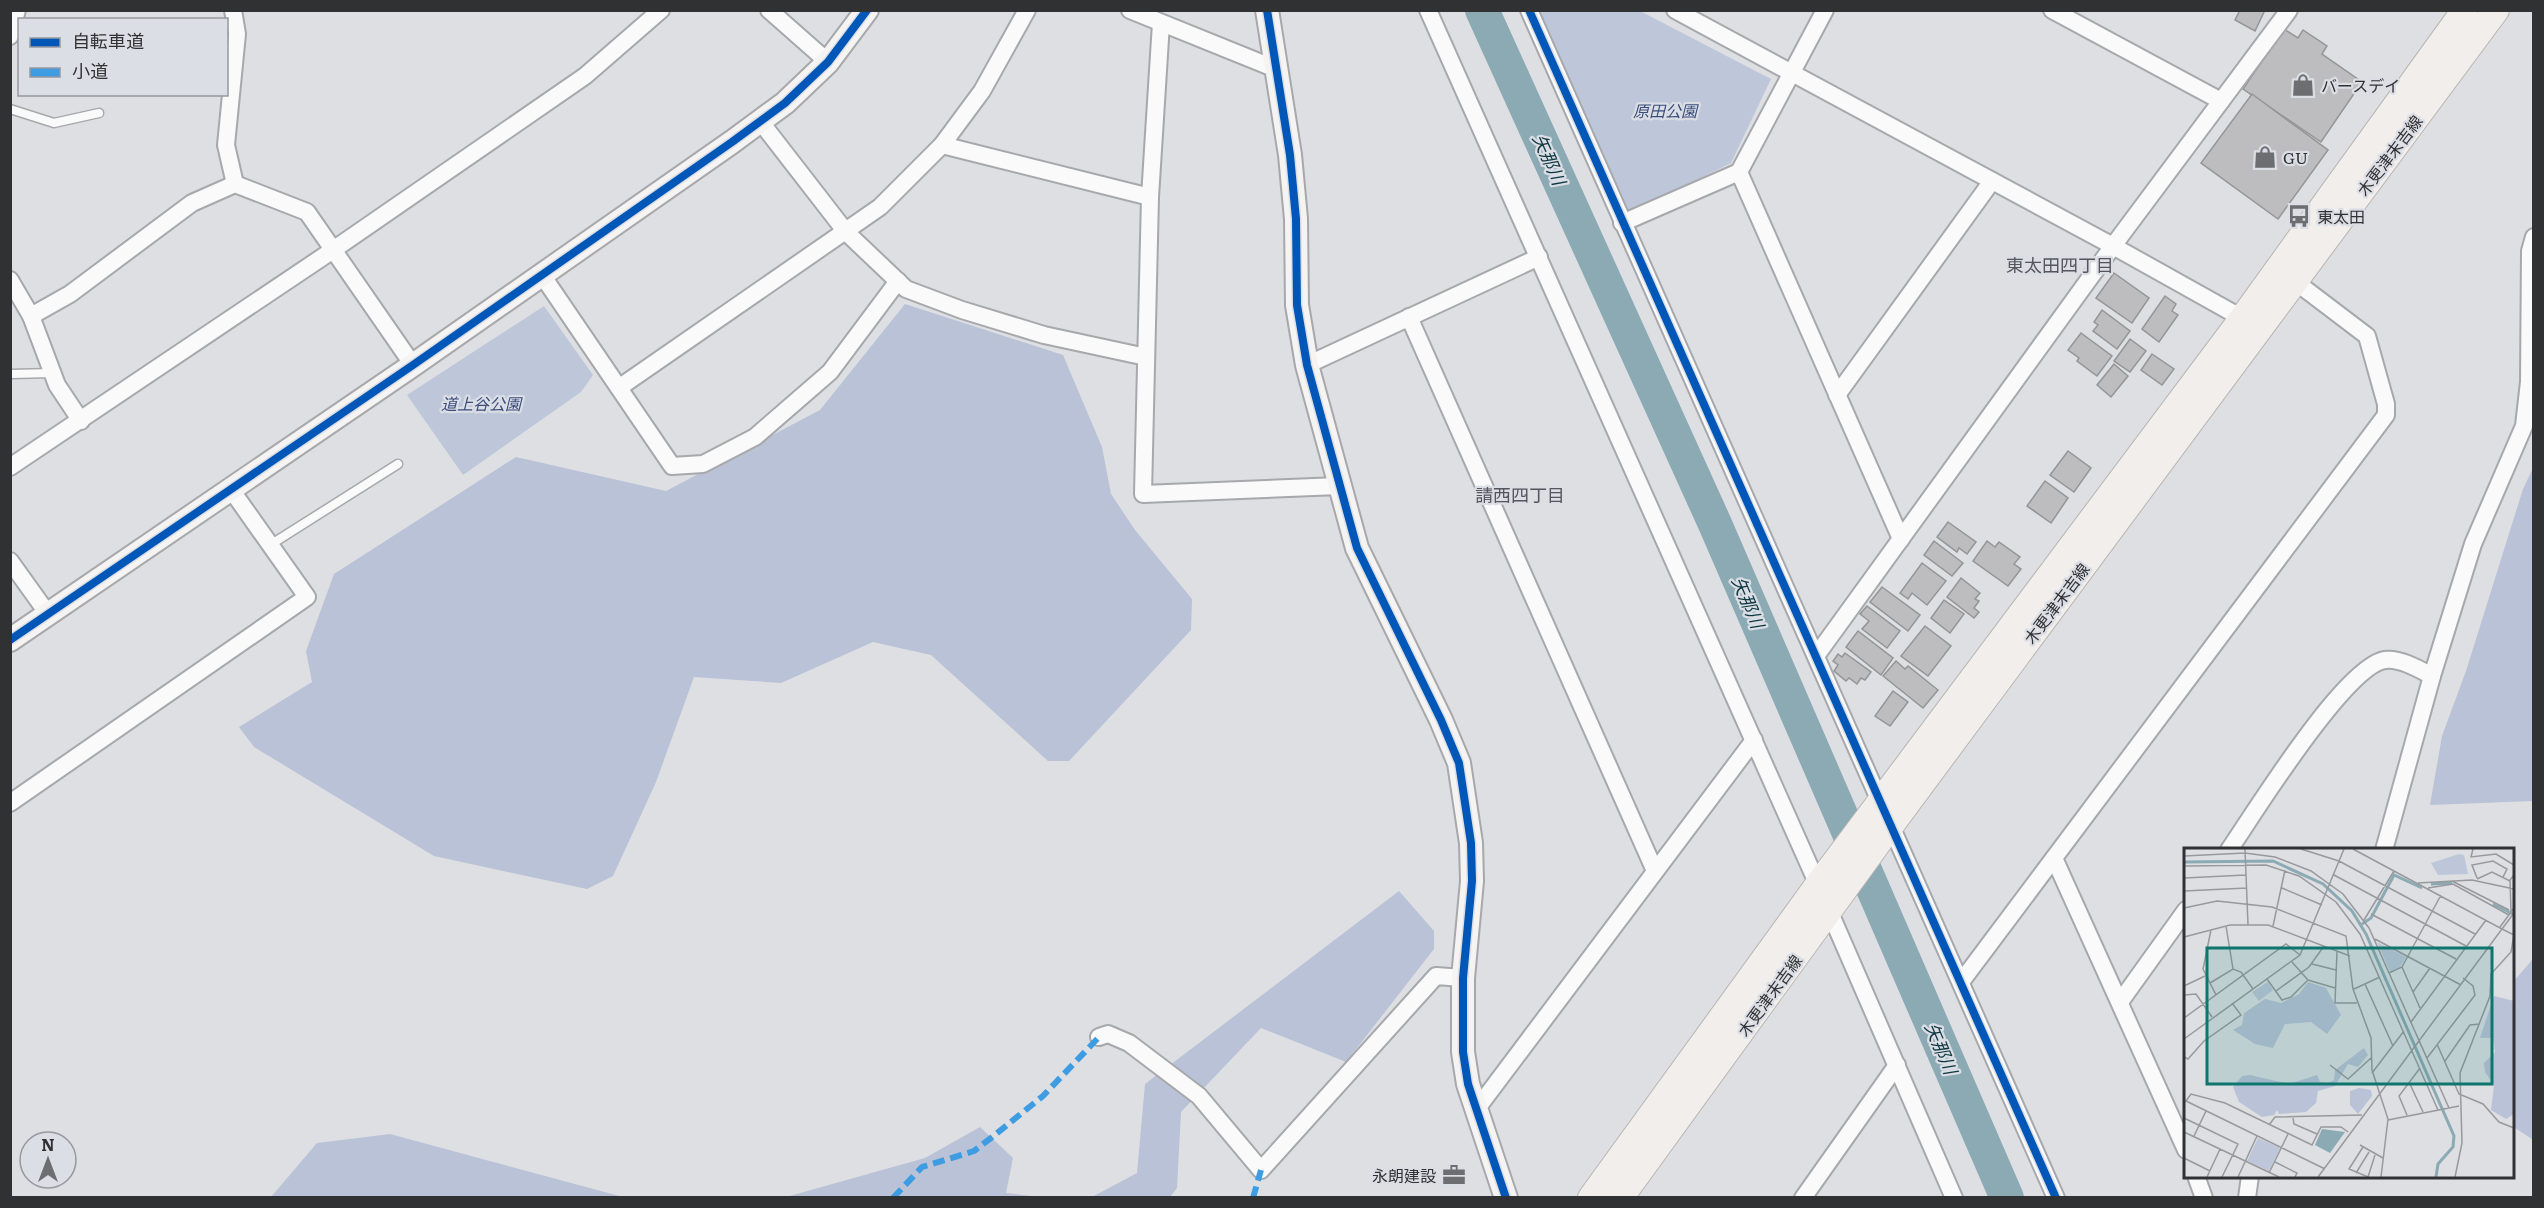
<svg xmlns="http://www.w3.org/2000/svg" width="2544" height="1208" viewBox="0 0 2544 1208" font-family="Literata,'Noto Sans JP',serif">
<rect width="100%" height="100%" fill="#dddfe3"/>
<g fill="#bec7d9">
<path d="M1539,11h101l131,68 -40,84 -100,49 -7,-6z"/>
<path d="M544,306l49,69 -12,17 -118,83 -56,-80z"/>
</g>
<g fill="#b9c2d6">
<path d="M905,304l158,51 39,92 9,47 24,36 57,69 -1,31 -122,131h-21l-117,-106 -58,-13 -92,41 -87,-6 -38,105 -43,94 -26,13 -153,-33 -180,-109 -15,-20 73,-45 -6,-31 28,-77 182,-117 150,34 154,-81z"/>
<path d="M2533,468v333l-103,4 12,-69 24,-65 57,-182z"/>
<path d="M1399,891l35,40v18l-88,113 -85,-34 -80,84 -4,76 -7,9 -80,1 47,-25 8,-89z"/>
<path d="M2533,959v185l-1,-5 -20,-13 1,-144z"/>
<path d="M980,1127l33,31 -7,35 35,4h-255l139,-39z"/>
<path d="M390,1134l233,63h-352l46,-54z"/>
</g>
<g fill="none" stroke-linecap="round" stroke-linejoin="round">
<path stroke="#8baab4" stroke-width="34" d="M1482,10l233,514 292,674"/>
</g>
<g fill="#bdbcbe" stroke="#959595" stroke-width="1.5">
<path d="M2240,10h25l-10,21 -20,-11z"/>
<path d="M2284,29l14,9 5,-8 24,16 -5,8 40,28 -41,60 -78,-53z"/>
<path d="M2252,94l76,56 -50,69 -77,-56z"/>
<path d="M2114,273l35,25 -17,25 -36,-25z"/>
<path d="M2165,296l11,8 -4,7 6,4 -19,27 -17,-13z"/>
<path d="M2102,310l28,21 -13,18 -24,-18 5,-6 -4,-3z"/>
<path d="M2081,333l31,23 -15,20 -20,-15 2,-3 -11,-8z"/>
<path d="M2130,339l16,12 -16,21 -16,-11z"/>
<path d="M2152,354l22,15 -12,16 -21,-15z"/>
<path d="M2114,364l14,12 -17,21 -14,-12z"/>
<path d="M2068,451l23,17 -17,24 -24,-17z"/>
<path d="M2045,481l23,17 -17,25 -24,-17z"/>
<path d="M1948,522l28,20 -9,12 -8,-6 -2,4 -20,-15z"/>
<path d="M1934,541l29,22 -11,13 -28,-21z"/>
<path d="M1987,541l8,6 4,-5 21,15 -6,7 7,5 -13,17 -35,-25z"/>
<path d="M1922,563l24,18 -19,24 -15,-12 -4,6 -8,-6z"/>
<path d="M1961,578l19,15 -5,6 4,2 -5,7 5,4 -5,6 -27,-21z"/>
<path d="M1882,587l38,28 -12,16 -38,-29z"/>
<path d="M1944,600l20,14 -14,19 -19,-15z"/>
<path d="M1867,606l33,25 -13,17 -25,-19 7,-8 -9,-7z"/>
<path d="M1925,626l26,20 -23,30 -27,-20z"/>
<path d="M1858,631l35,27 -12,17 -35,-28z"/>
<path d="M1845,653l26,19 -6,8 -4,-2 -4,6 -8,-6 -3,3 -12,-10 4,-6 -5,-4 5,-7 4,3z"/>
<path d="M1896,661l9,8 3,-3 30,24 -15,18 -40,-32z"/>
<path d="M1893,691l15,11 -18,24 -15,-10z"/>
</g>
<g fill="none" stroke-linecap="round" stroke-linejoin="round">
<g stroke="#a7a8ab" stroke-width="11">
<g id="lane">
<path d="M10,109l44,14 45,-10"/>
<path d="M10,374l43,-1"/>
<path d="M270,545l128,-81"/>
</g>
</g>
<g stroke="#a7a8ab" stroke-width="20">
<g id="street">
<path d="M233,10l4,24 -11,111 9,39"/>
<path d="M769,10l59,52"/>
<path d="M1130,10l146,59"/>
<path d="M1428,10l390,875 136,313"/>
<path d="M1529,10l527,1188"/>
<path d="M1675,10l438,236 136,76"/>
<path d="M2052,10l169,91"/>
<path d="M1161,23l-11,174 -7,297 196,-8"/>
<path d="M10,36l7,-26"/>
<path d="M760,121l86,111 60,57 56,21 82,25 102,22"/>
<path d="M942,145l208,52"/>
<path d="M1739,172l162,367"/>
<path d="M1622,223l117,-51 86,-162"/>
<path d="M542,275l130,191 31,-2 52,-27 75,-65 68,-91"/>
<path d="M10,280l21,36 26,69 24,36"/>
<path d="M31,316l39,-22 122,-91 43,-19 72,28 106,153"/>
<path d="M1409,317l246,554"/>
<path d="M1307,365l232,-108"/>
<path d="M620,387l260,-180 62,-62 40,-54 45,-81"/>
<path d="M1837,395l155,-214"/>
<path d="M10,467l323,-217 252,-174 76,-66"/>
<path d="M10,561l38,53"/>
<path d="M1816,656l297,-410 176,-236"/>
<path d="M10,803l297,-206 -77,-109"/>
<path d="M2229,850c26,-38 116,-184 156,-190 15,-2 34,9 47,16"/>
<path d="M2384,850l48,-174 41,-132 51,-118 5,-44 1,-131 4,-14"/>
<path d="M2054,858l132,292"/>
<path d="M1961,982l425,-567v-11l-19,-68 -79,-60"/>
<path d="M2120,1002l66,-92"/>
<path d="M1099,1037l9,-3 21,9 70,53 62,74 175,-194 27,2"/>
<path d="M1476,1110l278,-370"/>
<path d="M2196,1176l8,22"/>
<path d="M1803,1198l94,-133"/>
<path d="M2247,1198l3,-22"/>
</g>
</g>
<g stroke="#a7a8ab" stroke-width="26">
<g id="secondary">
<path d="M1267,10l23,145 6,64 1,86 10,60 50,183 84,172 18,43 12,80 1,38 -9,97v74l5,32 38,114"/>
<path d="M10,640l403,-275 319,-223 53,-39 43,-41 39,-52"/>
</g>
</g>
<g stroke="#b9b5b3" stroke-width="28">
<g id="primary">
<path d="M1591,1198l227,-313 424,-566 223,-309"/>
<path d="M1620,1198l271,-373 605,-815"/>
</g>
</g>
<use href="#lane" stroke="#fafafb" stroke-width="8"/>
<use href="#street" stroke="#fafafb" stroke-width="16"/>
<use href="#secondary" stroke="#f6f4f3" stroke-width="22"/>
<use href="#primary" stroke="#f1eeec" stroke-width="26"/>
<g stroke="#3e9de2" stroke-width="6" stroke-dasharray="12 6" stroke-linecap="butt">
<path d="M893,1198l29,-31 52,-16 17,-13 52,-42 56,-59"/>
<path d="M1253,1198l8,-28"/>
</g>
<g stroke="#dbdee5" stroke-width="11">
<g id="cycleway">
<path d="M1267,10l23,145 6,64 1,86 10,60 50,183 84,172 18,43 12,80 1,38 -9,97v74l5,32 38,114"/>
<path d="M1529,10l527,1188"/>
<path d="M10,640l403,-275 319,-223 53,-39 43,-41 39,-52"/>
</g>
</g>
<use href="#cycleway" stroke="#0057b8" stroke-width="8"/>
</g>
<defs>
<g id="shop-bare" transform="scale(1.8)"><path d="M-5-2.5h2.3a2.7 3.5 0 0 1 5.4 0H5L5.5 6h-11ZM-1.5-2.5h3a1.5 2.3 0 0 0-3 0Z" fill="#6d6e71" stroke="#dbdee5" stroke-width="2.5" paint-order="stroke"/></g>
<g id="bus-bare" transform="scale(1.8)"><path d="M-5-6H5V4H4V6H2V4H-2V6H-4V4H-5ZM-3.5-4V0h7V-4ZM-3.5 1.2v1.5H-2V1.2ZM2 1.2v1.5H3.5V1.2Z" fill="#6d6e71" stroke="#dbdee5" stroke-width="2.5" paint-order="stroke"/></g>
<g id="office-bare" transform="scale(1.8)"><path d="M-6-3h4V-5.5h4V-3h4V5H-6ZM-1-4.5V-3h2v-1.5ZM-6 0V1H6V0Z" fill="#6d6e71" stroke="#dbdee5" stroke-width="2.5" paint-order="stroke"/></g>
</defs>
<g fill-rule="evenodd">
<use href="#shop-bare" x="2303" y="85"/>
<use href="#shop-bare" x="2265" y="157"/>
<use href="#bus-bare" x="2299" y="216"/>
<use href="#office-bare" x="1454" y="1175"/>
</g>
<g text-anchor="middle" dominant-baseline="central" stroke-width="4.5" stroke-linejoin="round" paint-order="stroke">
<g font-size="16" fill="#303133" stroke="#dbdee5" text-anchor="start">
<text x="2321" y="85">バースデイ</text>
<text x="2283" y="157">GU</text>
<text x="2317" y="216">東太田</text>
<text x="1436" y="1175" text-anchor="end">永朗建設</text>
</g>
<g font-size="16" font-style="italic" fill="#3b4e7c" stroke="#dbdee5">
<text x="1665" y="110">原田公園</text>
<text x="481" y="403">道上谷公園</text>
</g>
<g font-size="16" fill="#303133" stroke="#dbdee5">
<text transform="translate(2389 155) rotate(-53)">木更津末吉線</text>
<text transform="translate(2056 603) rotate(-53)">木更津末吉線</text>
<text transform="translate(1769 995) rotate(-54)">木更津末吉線</text>
</g>
<g font-size="18" font-style="italic" fill="#0e3842" stroke="#dbdee5">
<text transform="translate(1550 159) rotate(66)">矢那川</text>
<text transform="translate(1749 602) rotate(67)">矢那川</text>
<text transform="translate(1942 1048) rotate(67)">矢那川</text>
</g>
<g font-size="18" fill="#54565c" stroke="#dbdee5">
<text x="2060" y="264">東太田四丁目</text>
<text x="1520" y="494">請西四丁目</text>
</g>
</g>
<g transform="translate(2184 848)">
<rect width="330" height="330" fill="#dddfe3"/>
<path d="M275,6l5,1 4,19 -30,1 -7,-12zM193,94l29,15 -5,9 -11,6zM84,134l5,8 -14,11 -7,-9zM74,290l22,10 -11,23 -22,-10z" fill="#bec7d9"/>
<path d="M124,134l18,6 15,27 -14,19 -16,-12 -26,2 -12,24 -18,-4 -22,-14 9,-5 2,-12 21,-14 16,4 18,-9zM310,148l20,5v113l-8,5 -15,-9 3,-25 -9,-13 -1,-9 11,-11 -2,-14h-13zM180,200l4,7 -10,12 -10,-3 -13,22 -17,5 -2,12 -10,9 -27,2 -2,-4 -3,5 -12,2 -23,-15 -6,-15 9,-11 8,-1 39,9 28,-9 3,7 8,1 6,-3 1,-10zM175,240l12,2 1,6 -14,18 -8,-9v-14z" fill="#b9c2d6"/>
<path d="M138,281l23,3 -15,21 -15,-8z" fill="#8baab4"/>
<path fill="none" stroke="#8baab4" stroke-width="3" d="M0,14l89,-1 50,23 29,27 14,23 88,202 -1,11 -15,17 -2,13M247,36l21,-1M309,56l20,10M178,76l9,-6 23,-43 28,13"/>
<path fill="none" stroke="#98999d" stroke-width="1.5" d="M61,1l3,76M117,1l38,12 136,73M289,1l-2,8 25,-3 18,11M0,8l61,-3 30,4 36,14 32,23 26,34 80,180M0,18l82,-1 33,11 37,26 24,32 78,176M150,27l132,71M0,30l62,-3M293,30l-5,-13 21,-4 14,8 -4,8M293,31l15,-7 18,9M268,33l57,29M234,35l54,-3 42,9M98,40l40,17M244,40l25,-4 56,31M0,43l63,-3M0,60l33,-7 55,6 74,29 7,53 18,49 1,32 16,49 -7,58M327,63l-1,-31 4,-5M330,65l-12,16 12,6M187,66l85,45M180,72l30,-49M42,78l7,43M89,78l12,-56M316,79l14,-19M27,82l-8,39 13,26M0,89l46,-12h38l82,31M191,91l86,46M153,103l-2,52h22M108,114l16,18 27,8M128,116l24,6M218,119l18,41M205,125l13,-6 39,-72M83,131l15,21 9,-3 17,-17M26,135l23,-14 8,3 12,17M181,136l28,62M0,138l21,-10M170,141l26,-12M92,143l33,-24 15,-21M229,144l17,-24M0,147l12,-1 16,23M0,170l102,-74 14,11M227,174l75,-102M0,191l116,-84 44,-106M253,196l22,50 24,10 16,18 15,6M0,209l4,2 16,-18 37,-26 -9,-12M243,210l48,-63 -2,-9 -10,-8M261,213l25,-36 10,-1M146,217l18,14 23,-21M188,225l32,-42M225,234l14,30M0,252l141,69M2,253l5,-7 34,9 87,42 9,-18h20l7,5M223,267l-8,-19 21,-28M0,270l54,26 -16,33M109,270l1,6 23,10M204,272l71,-14M85,277l6,-8 87,-2M0,284l95,45M10,288l12,-25M176,297l23,13M179,299l-14,22 19,8M0,310l26,13M91,314l22,11 -2,4M85,325l19,-39M172,325l13,-21M23,329l13,-28M54,329l19,-41M134,329l184,-248 -149,-80M184,329l7,-22M271,329l7,-34 -2,-70 30,-77 1,-22 20,-22 3,-17"/>
<path fill="#0f766e" fill-opacity="0.15" stroke="#0f766e" stroke-width="3" d="M23,100h285v136h-285z"/>
<rect width="330" height="330" fill="none" stroke="#303133" stroke-width="3"/>
</g>
<rect width="2544" height="1208" fill="none" stroke="#303133" stroke-width="24"/>
<rect x="18" y="18" width="210" height="78" fill="#dbdee5" stroke="#97999e" stroke-width="1.5"/>
<rect x="30" y="38" width="30" height="9" fill="#0057b8" stroke="#97999e" stroke-width="1.5"/>
<text x="72" y="48" font-size="18" fill="#303133">自転車道</text>
<rect x="30" y="68" width="30" height="9" fill="#3e9de2" stroke="#97999e" stroke-width="1.5"/>
<text x="72" y="78" font-size="18" fill="#303133">小道</text>
<g transform="translate(48 1160)"><circle r="28" fill="#dbdee5" stroke="#97999e" stroke-width="1.5"/>
<path d="M0-4.5L10 22L0 15L-10 22Z" fill="#6d6e71"/>
<text y="-9" font-size="16" font-weight="bold" text-anchor="middle" fill="#303133">N</text>
</g>
</svg>
